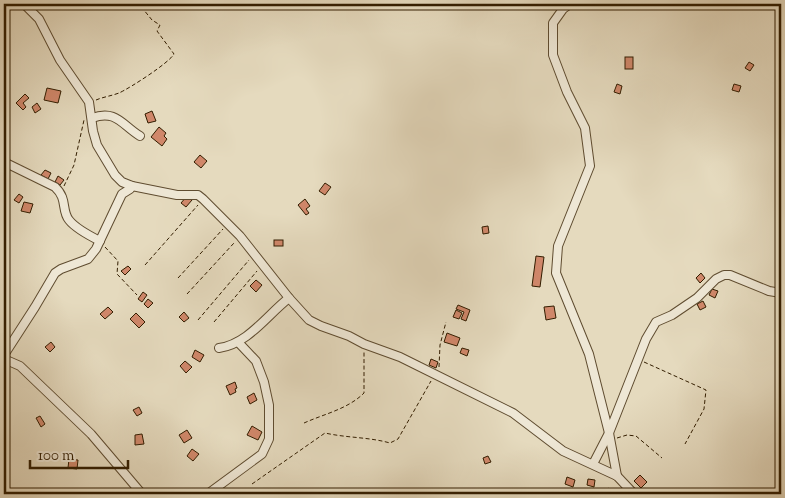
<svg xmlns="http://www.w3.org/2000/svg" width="785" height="498" viewBox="0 0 785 498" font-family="'Sorts Mill Goudy',serif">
<rect width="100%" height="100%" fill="#e5dabe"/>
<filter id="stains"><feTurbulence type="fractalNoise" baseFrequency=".004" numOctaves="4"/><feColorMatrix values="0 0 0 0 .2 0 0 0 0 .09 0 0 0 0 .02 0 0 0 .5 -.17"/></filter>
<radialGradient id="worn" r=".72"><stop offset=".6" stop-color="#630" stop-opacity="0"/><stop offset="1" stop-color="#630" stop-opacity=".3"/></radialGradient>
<g fill="#d0876a" stroke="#321d00">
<rect x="625" y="57" width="8" height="12"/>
<path d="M749,62l5,3 -4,6 -5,-3z"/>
<path d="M617,84l5,2 -2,8 -6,-2z"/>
<path d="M734,84l7,2 -2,6 -7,-2z"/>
<path d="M47,88l14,3 -3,12 -14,-3z"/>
<path d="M25,94l4,4 -6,5 3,4 -3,3 -7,-7z"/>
<path d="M37,103l4,6 -6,4 -3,-6z"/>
<path d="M152,111l4,10 -8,2 -3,-9z"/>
<path d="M159,127l7,6 -2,3 3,3 -5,7 -11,-9z"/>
<path d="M200,155l7,6 -6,7 -7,-6z"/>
<path d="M45,170l6,3 -3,6 -7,-4z"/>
<path d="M58,176l6,4 -4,5 -5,-3z"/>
<path d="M325,183l6,4 -6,8 -6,-4z"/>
<path d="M19,194l4,3 -4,6 -5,-3z"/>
<path d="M187,196l5,4 -6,7 -5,-4z"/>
<path d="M305,199l5,7 -4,3 3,4 -3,2 -8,-10z"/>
<path d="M24,202l9,2 -3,9 -9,-2z"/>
<path d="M488,226l1,7 -6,1 -1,-7z"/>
<rect x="274" y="240" width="9" height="6"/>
<path d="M536,256l8,1 -4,30 -8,-1z"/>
<path d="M128,266l3,3 -6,6 -4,-4z"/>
<path d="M701,273l4,5 -5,5 -4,-5z"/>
<path d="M256,280l6,5 -6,7 -6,-6z"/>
<path d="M712,289l6,2 -3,7 -6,-3z"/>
<path d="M143,292l4,3 -5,7 -4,-3z"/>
<path d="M148,299l5,4 -5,5 -4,-4z"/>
<path d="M703,301l3,6 -6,3 -3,-6z"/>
<path d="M458,305l12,5 -4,11 -5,-2 3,-7 -8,-3z"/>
<path d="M554,306l2,12 -10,2 -2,-13z"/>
<path d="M108,307l5,5 -8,7 -5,-5z"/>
<path d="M456,310l6,3 -3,6 -6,-2z"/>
<path d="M184,312l5,6 -5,4 -5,-5z"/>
<path d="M136,313l9,9 -6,6 -9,-9z"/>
<path d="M447,333l13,5 -3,8 -13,-4z"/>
<path d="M51,342l4,5 -5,5 -5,-5z"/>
<path d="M462,348l7,2 -2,6 -7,-3z"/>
<path d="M195,350l9,5 -4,7 -8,-5z"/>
<path d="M431,359l7,3 -2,6 -7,-3z"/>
<path d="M185,361l7,6 -6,6 -6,-7z"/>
<path d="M235,382l2,6 -2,1 1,3 -6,3 -4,-9z"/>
<path d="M254,393l3,7 -7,4 -3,-7z"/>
<path d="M139,407l3,6 -5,3 -4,-6z"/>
<path d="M40,416l5,8 -4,3 -5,-9z"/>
<path d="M252,426l10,6 -4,8 -11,-5z"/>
<path d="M187,430l5,8 -8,5 -5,-8z"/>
<path d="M142,434l2,10 -9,1v-10z"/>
<path d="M192,449l7,5 -6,7 -6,-5z"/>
<path d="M488,456l3,6 -6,2 -2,-6z"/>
<path d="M69,459l9,1 -1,9 -9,-1z"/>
<path d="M640,475l7,7 -6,6 -7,-7z"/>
<path d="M567,477l8,3 -2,7 -8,-3z"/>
<path d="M588,479l7,1 -1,7 -7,-2z"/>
<path d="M608,488l8,6h-14z"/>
</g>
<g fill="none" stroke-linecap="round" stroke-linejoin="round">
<g stroke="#5f4c30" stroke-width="10">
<g id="street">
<path d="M24,4l15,15 21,41 29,42 4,29 4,14 18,30 7,7 10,4 45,9h21l5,4 37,37 49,62 20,22 12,6 28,10 15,8 36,13 113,56 50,38 54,25 17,18"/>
<path d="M570,4l-7,5 -10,14v32l14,37 18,36 5,38 -32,80 -2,27 33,81 20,79 8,43"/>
<path d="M92,118c24,-9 30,7 48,18"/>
<path d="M4,162l51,25c13,12 6,23 14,33 7,9 21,16 31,21"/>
<path d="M219,348c29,-4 48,-33 70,-50"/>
<path d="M4,355l31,-48 20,-34 6,-4 27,-10 8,-10 26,-55 8,-5 2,-3"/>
<path d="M4,359l16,7 71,68 51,60"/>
<path d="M593,464l16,-31 37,-94 10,-17 16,-7 25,-17 19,-19 8,-4h6l39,16 12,2"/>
<path d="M209,493l53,-39 7,-15v-34l-5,-23 -8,-21 -18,-19"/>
</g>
</g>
<g stroke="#321d00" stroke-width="1" stroke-dasharray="4 2.5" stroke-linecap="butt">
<path d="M96,100c7,-3 15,-4 23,-7 11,-5 50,-30 55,-39l-17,-23 3,-6 -8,-5 -13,-16"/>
<path d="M64,186l10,-21 10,-45"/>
<path d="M105,247l13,14 -1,13 20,21"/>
<path d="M145,265l53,-60"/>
<path d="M178,278l45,-49"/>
<path d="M187,294l47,-51"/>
<path d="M198,320l51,-60"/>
<path d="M214,322l43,-51"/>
<path d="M644,362l62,28 -2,19 -19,35"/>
<path d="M439,367l1,-22 6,-23"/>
<path d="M304,423c20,-9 44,-14 60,-30v-41"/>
<path d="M617,438l10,-3 9,1 26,22"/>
<path d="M252,484l73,-51c22,5 44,4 65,10l8,-4 33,-58"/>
</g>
<use href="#street" stroke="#eee7d5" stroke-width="8"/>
</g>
<rect width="785" height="498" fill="none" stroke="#e5dabe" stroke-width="20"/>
<rect x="5" y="5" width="775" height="488" fill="none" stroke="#321d00" stroke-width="2.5"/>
<rect x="10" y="10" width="765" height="478" fill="none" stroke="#321d00"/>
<path d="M30 460v8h98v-8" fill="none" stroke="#321d00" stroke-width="2.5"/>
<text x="38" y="460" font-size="15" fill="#321d00" stroke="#eee7d5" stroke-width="4" paint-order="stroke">100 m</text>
<rect width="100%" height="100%" filter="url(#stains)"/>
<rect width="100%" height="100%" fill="url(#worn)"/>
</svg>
